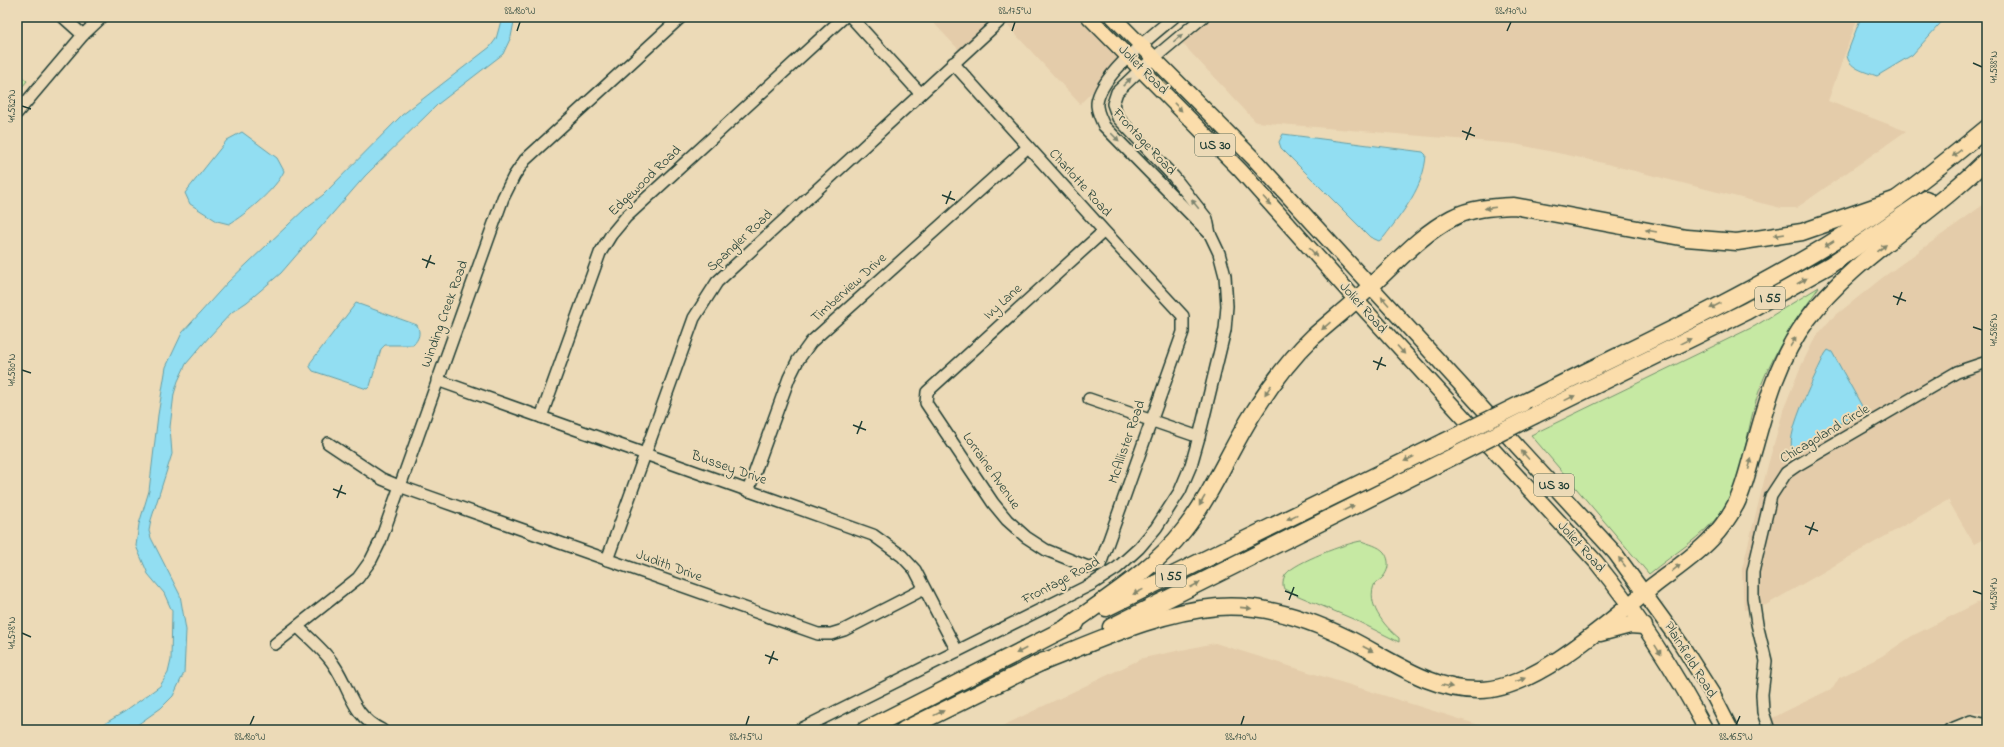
<svg xmlns="http://www.w3.org/2000/svg" width="2004" height="747" viewBox="0 0 2004 747" font-family="'Indie Flower',sans-serif">
<rect width="100%" height="100%" fill="#ecdab7"/>
<filter id="ink" filterUnits="userSpaceOnUse"><feTurbulence type="fractalNoise" baseFrequency=".025" numOctaves="2"/><feDisplacementMap in="SourceGraphic" scale="8" xChannelSelector="R" yChannelSelector="G"/><feConvolveMatrix kernelMatrix="1 2 1 2 8 2 1 2 1" color-interpolation-filters="sRGB"/></filter>
<g filter="url(#ink)">
<g fill="#e4ccaa">
<path d="M928,17h69l-36,35z"/>
<path d="M1014,17h78l36,39 -48,48 -74,-80z"/>
<path d="M1210,17h648l-30,84 78,30 -101,71 -9,6h-15l-186,-47 -80,-17 -259,-22 -76,-81z"/>
<path d="M1987,202v335l-13,7 -26,-44 -182,105 -22,5 -2,-41 26,-104 16,-57 17,-42 14,-28 16,-19 51,-41z"/>
<path d="M1987,598v114l-6,18h-28l33,-16 -8,-1 -11,1 -34,16h-176l-1,-4 77,-38 6,-10 43,-22 30,-20z"/>
<path d="M1215,643l280,87h-501l149,-72z"/>
</g>
<g fill="#c6e9a3" stroke="#72936c">
<path d="M17,73l10,8 -10,12z"/>
<path d="M1819,287c-25,37 -51,71 -63,114 -10,32 -14,84 -34,110 -20,27 -48,42 -73,63l-118,-139 224,-109z"/>
<path d="M1361,541c8,3 18,5 23,11 9,12 2,26 -9,31 -10,20 9,43 24,55v4l-46,-23 -59,-25 -10,-5c-2,-5 -1,-11 2,-15 9,-12 61,-31 75,-33z"/>
</g>
<g fill="#92def2" stroke="#649ea6">
<path d="M502,17h13l-4,20 -8,17 -65,50 -73,72 -84,97 -34,29 -15,10 -23,25 -23,27 -8,17 -4,13 -4,33 2,27 -21,66 -2,11 2,7 29,57 6,35 -2,43 -11,23 -12,12 -31,22h-36l30,-18 36,-26 8,-13 3,-13 1,-49 -8,-18 -16,-19 -12,-28 3,-22 10,-33 9,-76 8,-48 16,-34 46,-51 79,-75 16,-12 79,-80 88,-68 6,-8z"/>
<path d="M1861,17h85l-34,38 -35,21c-11,-4 -30,-8 -30,-22z"/>
<path d="M242,132l35,26 7,13c-7,17 -39,44 -55,53l-12,-3 -27,-17 -5,-11 42,-53z"/>
<path d="M1283,134l140,18 3,3c-2,32 -23,57 -42,82l-5,4 -9,-4 -89,-89 -2,-6z"/>
<path d="M356,303l61,22c4,8 2,14 -4,20h-28l-4,4 -11,37 -3,3 -54,-18 -3,-4v-4z"/>
<path d="M1828,350l4,2 31,56 -2,3 -64,38h-5c-6,-17 25,-77 33,-95z"/>
</g>
<g fill="none" stroke-linecap="round" stroke-linejoin="round">
<g stroke="#1f3d34" stroke-width="14">
<g id="minor">
<path d="M63,17l20,18"/>
<path d="M851,17l69,76"/>
<path d="M1174,17c-21,18 -74,58 -77,86 -1,7 4,16 7,23l106,108"/>
<path d="M953,63l151,168 79,85v16l-83,233 -12,2 -42,-17 -20,-13 -19,-17 -14,-17 -67,-100 1,-11 177,-161"/>
<path d="M17,113l66,-78 19,-18"/>
<path d="M437,380l436,155 29,21 13,14 42,81"/>
<path d="M1089,399l110,38"/>
<path d="M541,417l59,-164 11,-18 15,-18 218,-200"/>
<path d="M328,443l54,36 17,7 419,148h13l13,-4 80,-41"/>
<path d="M748,491l41,-113 9,-18 13,-18 217,-195"/>
<path d="M607,560l87,-242 23,-36 287,-265"/>
<path d="M298,627c12,12 27,24 36,38 17,25 17,50 48,65"/>
<path d="M275,644l83,-66 13,-18 9,-18 123,-344 11,-22 11,-16 156,-143"/>
<path d="M799,730l293,-146 25,-16 22,-20 17,-20 24,-37 11,-26 8,-28 26,-107 2,-24 -2,-30 -6,-23 -9,-19 -3,-15 -33,-42 -56,-59 -5,-14 4,-12 24,-23 62,-52"/>
<path d="M1769,730l-6,-18 -1,-18 4,-33 -9,-37 -4,-26v-26l18,-76 15,-23 10,-7 161,-94 30,-10"/>
<path d="M1949,730l22,-9 16,4"/>
</g>
</g>
<g stroke="#1f3d34" stroke-width="17">
<g id="major">
<path d="M1089,17l152,154 115,129 240,262c42,52 79,109 110,168"/>
<path d="M1113,17l141,142 361,394 66,91 31,49 19,37"/>
</g>
</g>
<g stroke="#1f3d34" stroke-width="19">
<g id="highway">
<path d="M1523,403c101,-51 206,-98 303,-157 57,-34 110,-76 161,-118"/>
<path d="M1535,415l212,-104 83,-46 96,-66"/>
<path d="M1106,608l338,-166"/>
<path d="M1067,627c41,-30 86,-57 117,-97 30,-38 47,-84 73,-123 16,-25 34,-49 56,-70 19,-17 40,-33 59,-52 26,-24 48,-50 80,-67 19,-10 41,-11 62,-12l172,32 51,4 65,-10 95,-33"/>
<path d="M1111,627l345,-172"/>
<path d="M1600,633l30,-8 14,1"/>
<path d="M1035,665c58,-22 120,-53 183,-58 44,-3 91,12 131,32 42,21 82,52 131,51 55,0 131,-70 173,-104 19,-15 41,-29 58,-47 10,-10 18,-22 25,-35 9,-18 13,-39 19,-59 12,-44 24,-88 52,-125 46,-63 125,-104 180,-161"/>
<path d="M865,730l211,-107"/>
<path d="M904,730l140,-69"/>
</g>
</g>
<use href="#minor" stroke="#ecdab7" stroke-width="11"/>
<use href="#major" stroke="#fbddab" stroke-width="14"/>
<use href="#highway" stroke="#fbddab" stroke-width="16"/>
<g stroke="#1f3d34" stroke-width="19" stroke-linecap="butt">
<g id="highway-bridge">
<path d="M1444,442l79,-39"/>
<path d="M1456,455l79,-40"/>
</g>
</g>
<use href="#highway-bridge" stroke="#fbddab" stroke-width="16"/>
</g>
<defs><path id="oneway-solid" d="M-6-.8H1V-3.2L6.5 0L1 3.2V.8H-6Z"/></defs>
<g fill="#7b846f">
<use href="#oneway-solid" transform="translate(1178 38) rotate(-40)"/>
<use href="#oneway-solid" transform="translate(1127 82) rotate(-44)"/>
<use href="#oneway-solid" transform="translate(1115 137) rotate(45)"/>
<use href="#oneway-solid" transform="translate(1195 204) rotate(-129)"/>
</g>
<g fill="#82856a">
<use href="#oneway-solid" transform="translate(1178 107) rotate(46)"/>
<use href="#oneway-solid" transform="translate(1957 153) rotate(143)"/>
<use href="#oneway-solid" transform="translate(1267 201) rotate(48)"/>
<use href="#oneway-solid" transform="translate(1490 208) rotate(173)"/>
<use href="#oneway-solid" transform="translate(1651 231) rotate(-170)"/>
<use href="#oneway-solid" transform="translate(1779 235) rotate(171)"/>
<use href="#oneway-solid" transform="translate(1829 244) rotate(147)"/>
<use href="#oneway-solid" transform="translate(1882 248) rotate(-39)"/>
<use href="#oneway-solid" transform="translate(1313 252) rotate(48)"/>
<use href="#oneway-solid" transform="translate(1802 281) rotate(-29)"/>
<use href="#oneway-solid" transform="translate(1385 301) rotate(-132)"/>
<use href="#oneway-solid" transform="translate(1715 306) rotate(153)"/>
<use href="#oneway-solid" transform="translate(1326 326) rotate(139)"/>
<use href="#oneway-solid" transform="translate(1686 341) rotate(-26)"/>
<use href="#oneway-solid" transform="translate(1793 342) rotate(-58)"/>
<use href="#oneway-solid" transform="translate(1401 350) rotate(48)"/>
<use href="#oneway-solid" transform="translate(1268 390) rotate(124)"/>
<use href="#oneway-solid" transform="translate(1570 398) rotate(-26)"/>
<use href="#oneway-solid" transform="translate(1525 455) rotate(-132)"/>
<use href="#oneway-solid" transform="translate(1409 459) rotate(154)"/>
<use href="#oneway-solid" transform="translate(1750 464) rotate(-75)"/>
<use href="#oneway-solid" transform="translate(1202 501) rotate(120)"/>
<use href="#oneway-solid" transform="translate(1349 508) rotate(-26)"/>
<use href="#oneway-solid" transform="translate(1292 517) rotate(154)"/>
<use href="#oneway-solid" transform="translate(1622 562) rotate(-127)"/>
<use href="#oneway-solid" transform="translate(1676 568) rotate(-39)"/>
<use href="#oneway-solid" transform="translate(1195 585) rotate(-27)"/>
<use href="#oneway-solid" transform="translate(1138 592) rotate(154)"/>
<use href="#oneway-solid" transform="translate(1246 608) rotate(6)"/>
<use href="#oneway-solid" transform="translate(1368 649) rotate(28)"/>
<use href="#oneway-solid" transform="translate(1658 650) rotate(58)"/>
<use href="#oneway-solid" transform="translate(1021 651) rotate(153)"/>
<use href="#oneway-solid" transform="translate(1520 680) rotate(-20)"/>
<use href="#oneway-solid" transform="translate(1447 686) rotate(12)"/>
<use href="#oneway-solid" transform="translate(939 713) rotate(-26)"/>
</g>
</g>
<path fill="none" stroke="#1f3d34" stroke-width="1.5" d="M517,31l3,-9M1012,31l3,-9M1507,31l4,-9M1973,63l9,4M22,106l9,3M1462,131l13,5M1466,140l5,-13M942,195l13,5M946,204l5,-13M422,259l13,5M426,268l5,-13M1893,296l13,5M1897,305l5,-13M1973,327l9,3M1373,361l13,5M22,370l9,3M1377,370l5,-13M853,425l13,5M857,434l5,-13M333,489l13,5M337,498l5,-13M1805,526l13,5M1809,535l5,-13M1285,591l13,5M1973,591l9,3M1289,600l5,-13M22,633l9,4M765,655l13,5M769,664l5,-13M250,725l4,-9M746,725l3,-9M1241,725l3,-9M1736,725l4,-9"/>
<g text-anchor="middle" dominant-baseline="central" stroke-width="4" stroke-linejoin="round" paint-order="stroke">
<g fill="#ecdab7" stroke="#5c6c5b" stroke-width="1">
<rect x="1195" y="134" width="40" height="22" rx="3"/>
<rect x="1755" y="287" width="30" height="22" rx="3"/>
<rect x="1534" y="474" width="40" height="22" rx="3"/>
<rect x="1156" y="565" width="30" height="22" rx="3"/>
</g>
<g font-size="13" font-weight="bold" fill="#1f3d34">
<text x="1215" y="145">US 30</text>
<text x="1770" y="298">I 55</text>
<text x="1554" y="485">US 30</text>
<text x="1171" y="576">I 55</text>
</g>
<g font-size="14" fill="#1f3d34" stroke="#ecdab7">
<text transform="translate(1143 70) rotate(45)">Joliet Road</text>
<text transform="translate(1144 142) rotate(47)">Frontage Road</text>
<text transform="translate(645 181) rotate(-44)">Edgewood Road</text>
<text transform="translate(1080 183) rotate(48)">Charlotte Road</text>
<text transform="translate(740 241) rotate(-43)">Spangler Road</text>
<text transform="translate(849 288) rotate(-42)">Timberview Drive</text>
<text transform="translate(1003 302) rotate(-42)">Ivy Lane</text>
<text transform="translate(1363 308) rotate(48)">Joliet Road</text>
<text transform="translate(445 314) rotate(-70)">Winding Creek Road</text>
<text transform="translate(1825 434) rotate(-31)">Chicagoland Circle</text>
<text transform="translate(1127 442) rotate(-71)">McAllister Road</text>
<text transform="translate(729 468) rotate(19)">Bussey Drive</text>
<text transform="translate(991 471) rotate(55)">Lorraine Avenue</text>
<text transform="translate(1581 547) rotate(48)">Joliet Road</text>
<text transform="translate(669 566) rotate(20)">Judith Drive</text>
<text transform="translate(1061 581) rotate(-28)">Frontage Road</text>
<text transform="translate(1690 660) rotate(58)">Plainfield Road</text>
</g>
</g>
<rect width="2004" height="747" fill="none" stroke="#ecdab7" stroke-width="44"/>
<rect x="22" y="22" width="1960" height="703" fill="none" stroke="#1f3d34" stroke-width="1.5"/>
<g font-size="10" text-anchor="middle" fill="#1f3d34">
<text x="520" y="14">88.180°W</text>
<text x="1015" y="14">88.175°W</text>
<text x="1511" y="14">88.170°W</text>
<text transform="translate(1993 67) rotate(-90)" y="4">41.588°N</text>
<text transform="translate(11 106) rotate(-90)" y="4">41.582°N</text>
<text transform="translate(1993 330) rotate(-90)" y="4">41.586°N</text>
<text transform="translate(11 370) rotate(-90)" y="4">41.580°N</text>
<text transform="translate(1993 594) rotate(-90)" y="4">41.584°N</text>
<text transform="translate(11 633) rotate(-90)" y="4">41.578°N</text>
<text x="250" y="740">88.180°W</text>
<text x="746" y="740">88.175°W</text>
<text x="1241" y="740">88.170°W</text>
<text x="1736" y="740">88.165°W</text>
</g>
</svg>
